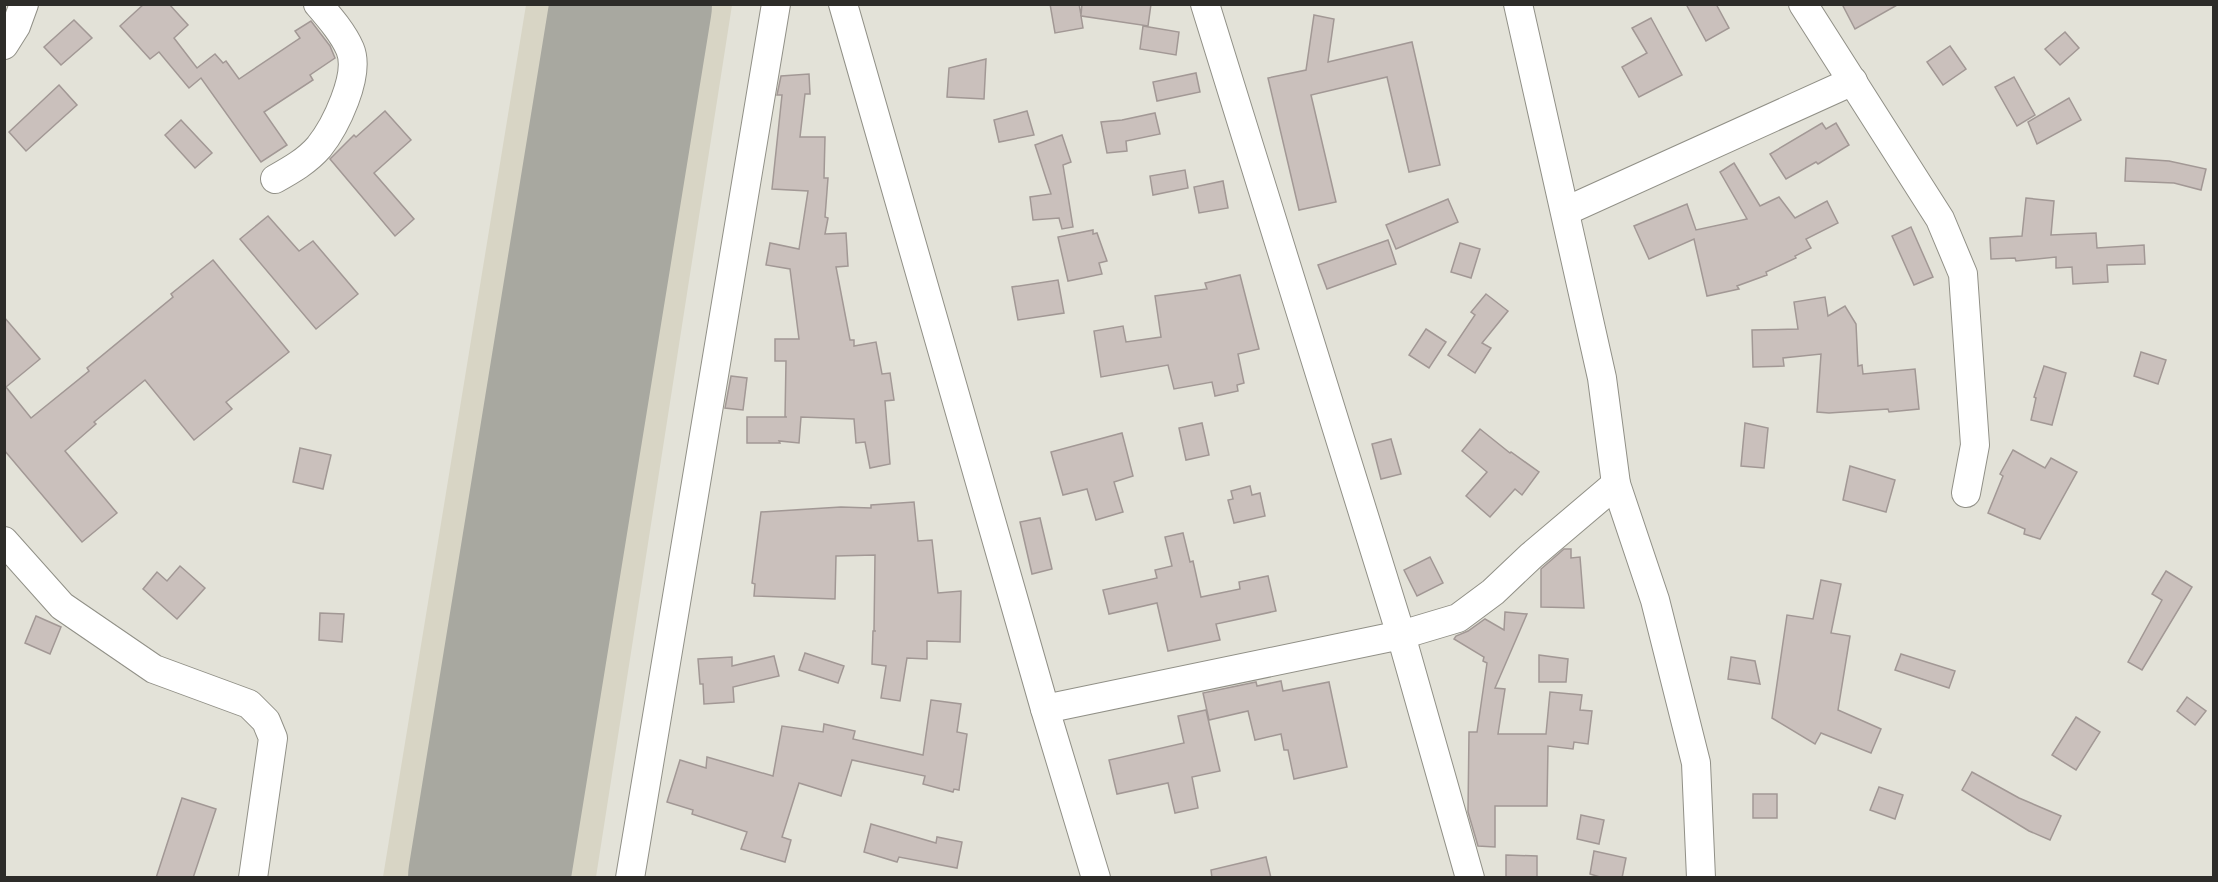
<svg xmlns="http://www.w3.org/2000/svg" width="2218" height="882" viewBox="0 0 2218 882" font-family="Georgia,serif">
<rect width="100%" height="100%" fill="#e3e2d8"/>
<path fill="#d8d5c5" d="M526,5h206l-136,872h-213z"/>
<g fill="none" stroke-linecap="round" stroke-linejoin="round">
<path stroke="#a8a8a0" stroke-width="162" d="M489,878l142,-874"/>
</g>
<g fill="#cac0bc" stroke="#a29895" stroke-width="1.5">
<path d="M144,4h25l19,21 -14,13 23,30 18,-14 8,9 3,-2 13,18 61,-41 -5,-7 16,-10 19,25 5,12 -25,17 3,5 -49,32 23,33 -26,17 -60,-84 -12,10 -30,-36 -9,7 -30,-33z"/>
<path d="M1050,4h29l2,11 1,-11h69l-3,22 -67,-10 2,12 -28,5z"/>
<path d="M1686,4h30l13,24 -23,13z"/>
<path d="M1842,4h57l-44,25z"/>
<path d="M1314,15l20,4 -6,43 84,-20 28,123 -31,7 -22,-95 -76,18 25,107 -37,8 -31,-132 38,-8z"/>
<path d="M1651,18l31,57 -43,22 -17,-30 25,-14 -15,-25z"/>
<path d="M74,20l18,18 -31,27 -17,-18z"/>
<path d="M1143,26l36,6 -3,23 -36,-6z"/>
<path d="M2065,32l14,16 -19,17 -15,-16z"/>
<path d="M1950,46l16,23 -23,16 -16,-23z"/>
<path d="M986,59l-2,40 -37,-2 2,-29z"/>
<path d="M1196,73l4,19 -43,9 -4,-19z"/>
<path d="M809,74l1,20h-5l-5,43h25l-1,41h4l-3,39 3,1 -3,16 21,-1 2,33 -12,1 14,73h4v6l22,-4 6,32 8,-1 4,27 -9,1 5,63 -20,4 -5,-26 -9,1 -2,-24 -53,-2 -2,26 -20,-2 1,2h-33v-26h40h-2l1,-56h-11v-22h24l-9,-70 -24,-4 4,-22 29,6 9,-58 -36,-2 10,-94h-5l4,-19z"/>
<path d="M2014,77l21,38 -18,11 -22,-39z"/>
<path d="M59,85l18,20 -51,46 -17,-19z"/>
<path d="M2069,98l12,22 -44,24 -9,-22z"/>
<path d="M385,111l26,29 -37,33 40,46 -19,17 -65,-77 24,-24 2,2z"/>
<path d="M1027,111l7,24 -35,7 -5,-22z"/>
<path d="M1155,113l5,21 -34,7 1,10 -20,2 -6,-31 21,-2z"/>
<path d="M181,120l31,33 -17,15 -30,-33z"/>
<path d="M1822,123l4,6 10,-6 13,22 -31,19 -2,-2 -30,17 -16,-25z"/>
<path d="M1062,135l9,27 -8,3 10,62 -11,2 -3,-11 -26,2 -3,-23 21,-3 -16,-49z"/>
<path d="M2126,158l43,3 37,8 -5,21 -27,-7 -49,-2z"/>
<path d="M1734,163l26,43 19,-9 16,21 32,-17 11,22 -32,16 5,9 -16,8 1,2 -30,14 1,3 -30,11 2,3 -32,7 -13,-57 -45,20 -15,-33 53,-22 9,26 51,-11 -27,-47z"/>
<path d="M1185,170l3,18 -35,7 -3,-19z"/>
<path d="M1223,181l5,27 -29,5 -5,-26z"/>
<path d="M2026,198l28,3 -3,34 45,-2 1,15 47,-3 1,19 -38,1 1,17 -35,2 -1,-17 -16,1v-11l-40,4 -1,-3 -24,1 -1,-21 32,-2z"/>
<path d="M1448,199l10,23 -62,27 -10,-24z"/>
<path d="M268,216l31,35 14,-10 45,53 -42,35 -76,-90z"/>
<path d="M1911,227l22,50 -19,8 -22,-49z"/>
<path d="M1093,230v4l4,-1 10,28 -8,2 3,11 -34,7 -10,-44z"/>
<path d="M1388,240l8,24 -69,25 -9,-24z"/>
<path d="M1460,243l20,6 -9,29 -20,-6z"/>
<path d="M213,260l76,92 -63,50 6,7 -38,31 -49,-60 -51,42 2,2 -31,27 52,62 -35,29 -78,-92v-133l36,42 -34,28 25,31 58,-47 -2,-3 86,-71 -2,-3z"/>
<path d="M1240,275l19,74 -21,5 6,29 -7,2 1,6 -23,5 -3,-14 -38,7 -6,-24 -67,12 -7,-46 29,-5 3,16 35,-5 -6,-41 52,-7 -2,-6z"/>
<path d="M1058,280l6,33 -46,7 -6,-33z"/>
<path d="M1486,294l22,17 -26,32 9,5 -16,25 -27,-18 27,-40 -4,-3z"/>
<path d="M1825,297l3,19 17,-10 11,18 2,42 4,-1 1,9 52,-5 4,40 -30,3 -1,-3 -59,4 -12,-1 4,-58 -38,4 1,8 -31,1 -1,-37 46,-1 -4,-27z"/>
<path d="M1426,329l20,13 -17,26 -20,-13z"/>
<path d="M2141,352l25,8 -8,24 -24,-8z"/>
<path d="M2044,366l22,7 -14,52 -21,-5 5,-22 -2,-1z"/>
<path d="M731,376l16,2 -4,32 -18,-2z"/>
<path d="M1202,423l7,32 -23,5 -7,-32z"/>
<path d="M1745,423l23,5 -4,40 -23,-2z"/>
<path d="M1480,429l30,24 1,-1 28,20 -17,23 -7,-6 -25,28 -24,-21 21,-24 -25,-21z"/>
<path d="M1122,433l11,43 -19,6 9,30 -27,8 -9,-31 -24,6 -12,-43z"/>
<path d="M1391,439l10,35 -20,5 -9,-35z"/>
<path d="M300,448l31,7 -8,34 -30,-7z"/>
<path d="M2013,450l32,18 6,-10 26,14 -37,67 -16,-5 1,-5 -37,-16 15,-37 -3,-2z"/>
<path d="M1850,466l45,14 -9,32 -43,-12z"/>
<path d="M1250,486l2,9 8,-2 5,23 -31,7 -6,-23 5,-1 -2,-8z"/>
<path d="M914,502l4,39 14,-1 6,53 23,-2 -1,51 -33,-1v18l-20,-1 -7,43 -19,-3 5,-32 -14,-2 1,-33h3h-2l1,-76 -39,1 -1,43 -81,-3 1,-12 -3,-1 9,-71 80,-5 30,1v-3z"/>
<path d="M1040,518l12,51 -20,5 -12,-52z"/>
<path d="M1183,533l7,29 3,-1 8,36 39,-8 -1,-7 29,-6 8,35 -60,13 4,16 -52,11 -11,-48 -48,11 -6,-24 54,-12 -2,-8 17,-4 -7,-29z"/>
<path d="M1564,549h7v9l9,-1 4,51 -43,-1v-38z"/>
<path d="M1430,557l13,26 -26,13 -13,-26z"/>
<path d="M180,566l25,22 -28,31 -34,-30 14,-17 10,9z"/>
<path d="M2166,571l26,16 -50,83 -14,-8 34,-62 -10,-6z"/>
<path d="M1821,580l20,4 -10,49 19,3 -12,74 43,19 -10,24 -50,-20 -6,11 -43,-26 15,-103 26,4z"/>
<path d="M1505,612l22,2 -32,74 10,1 -7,45h48l4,-42 32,3 -2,15 12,1 -4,33 -14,-2 -1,7 -25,-3 -1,60h-52v41l-17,-1 -10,-34 1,-80h8l10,-69 -4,-2 1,-4 -30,-18 2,-3 12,-5 17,-12 19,11z"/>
<path d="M320,613l24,1 -2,28 -23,-2z"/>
<path d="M36,616l25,11 -11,27 -25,-11z"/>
<path d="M805,653l39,13 -6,17 -39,-13z"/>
<path d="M1901,654l54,17 -6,17 -54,-18z"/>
<path d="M1539,655l29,4 -2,23h-27z"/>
<path d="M774,656l5,20 -46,11 1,15 -30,2 -1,-20h-3l-2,-25 34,-2v9z"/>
<path d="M1731,657l24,4 5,23 -32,-5z"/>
<path d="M1281,681l2,10 46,-9 18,85 -53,12 -6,-29h-4l-3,-16 -26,6 -7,-29 -39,9 -6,-27 53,-11 1,4z"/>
<path d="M2187,697l19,14 -11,14 -18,-14z"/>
<path d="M931,700l30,4 -4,28 10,2 -8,56 -5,-1 -1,3 -30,-8 2,-8 -73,-16 -11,36 -42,-13 -17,54 9,3 -6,22 -44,-13 6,-17 -55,-18 1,-4 -26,-8 13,-42 26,8 1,-11 66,19 9,-50 41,6 1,-8 31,7 -2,8 70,16z"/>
<path d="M1206,710l14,61 -28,6 6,31 -23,5 -7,-30 -51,11 -8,-34 75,-17 -6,-27z"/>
<path d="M2076,717l24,15 -24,38 -24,-15z"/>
<path d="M1972,772l47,26 42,18 -11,24 -21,-9 -67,-41z"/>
<path d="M1879,787l24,8 -8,24 -25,-9z"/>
<rect x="1753" y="794" width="24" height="24"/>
<path d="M182,798l34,11 -23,69h-37z"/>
<path d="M1581,815l23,5 -5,24 -22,-5z"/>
<path d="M871,824l65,19 1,-6 25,5 -5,26 -58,-11 -2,5 -33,-10z"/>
<path d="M1594,851l32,7 -4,20h-19l-13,-4z"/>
<path d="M1506,855l31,1v21h-31z"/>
<path d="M1266,857l5,21h-59l-1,-8z"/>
</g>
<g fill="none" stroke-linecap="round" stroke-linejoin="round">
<g stroke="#919087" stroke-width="30">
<g id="minor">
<path d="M843,4l202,705 51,169"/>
<path d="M1205,4l196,631 69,243"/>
<path d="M1518,4l84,374 14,106 39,116 41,163 5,115"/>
<path d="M1803,4l137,215 23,55 12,171 -9,48"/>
<path d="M4,45l12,-19 8,-22"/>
<path d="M275,179c16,-9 32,-18 44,-32 16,-20 42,-72 31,-98 -7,-16 -20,-31 -32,-45"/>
<path d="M1566,211l287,-130"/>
<path d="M4,541l58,65 92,63 95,35 17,17 7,17 -20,140"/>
<path d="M1045,709l356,-74 57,-17 35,-26 38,-36 85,-72"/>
<path d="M630,878l146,-874"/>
</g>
</g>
<use href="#minor" stroke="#fff" stroke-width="28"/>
</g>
<rect width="2218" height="882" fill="none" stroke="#2d2c29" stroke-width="12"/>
</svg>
